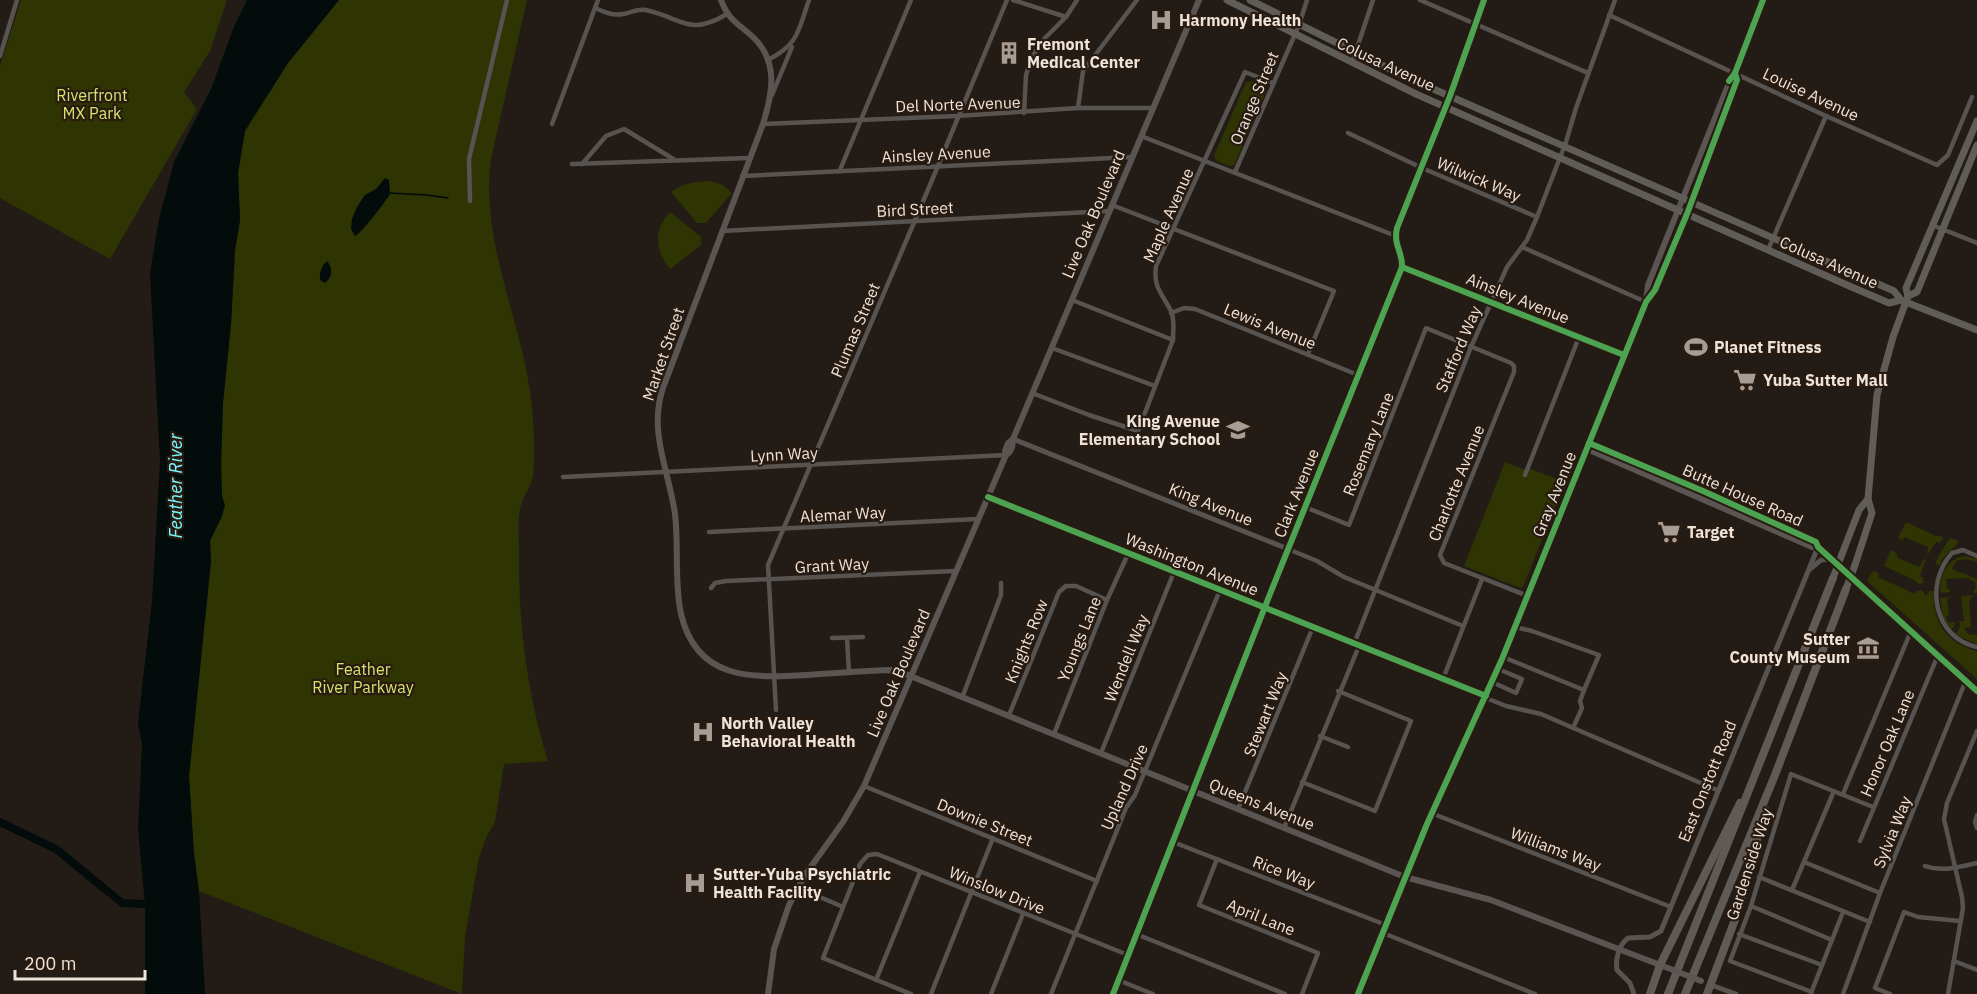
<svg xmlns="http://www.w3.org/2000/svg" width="1977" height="994" viewBox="0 0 1977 994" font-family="'IBM Plex Sans',sans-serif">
<rect width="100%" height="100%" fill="#231c16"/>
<g fill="#2f3403">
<path d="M21,0h206l-17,51 -26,41 13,17 -87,150 -110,-61v-132z"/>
<path d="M339,0h188l-36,159c-12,90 38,173 42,262 1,17 2,38 0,55 -2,11 -11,22 -13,33 -3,13 -1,28 -1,41 -1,70 8,143 29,211l-44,3 -9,58 -9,16 -7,19 -14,80 -3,57 -263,-103 -5,-37 -5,-78 22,-215 -1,-20 12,-25 2,-10 -2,-10 -1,-32 2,-61 8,-79 4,-73 5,-31 -2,-47 7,-43 43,-67z"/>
<path d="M1252,81l11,4 3,6 -32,74 -5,1 -12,-5 -3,-5 32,-74z"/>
<path d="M711,181l12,4 9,8 -26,30h-9l-26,-31c12,-10 25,-10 40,-11z"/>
<path d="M670,212l31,25v8l-31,24c-15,-18 -17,-39 0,-57z"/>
<path d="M1505,462l18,7h8l34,13 -42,105 -3,1 -56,-22z"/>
<path d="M1906,522l30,14h5l2,2 -3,5 -4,-1 -9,14 1,-9 -24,-10 -1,3 -5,-2z"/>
<path d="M1950,538l9,3c-5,10 -13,9 -19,24l-5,-1 4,-9z"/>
<path d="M1891,550l5,3 2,5 21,9 5,-8 2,1 -6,16 3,2 1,5 -6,1 -2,-3 -32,-15z"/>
<path d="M1964,556l13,3v3c-8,-3 -13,-4 -21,-1l-4,8 25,10v15l-4,-2 3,-5 -1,-5 -8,-4 -21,1 1,10h3v3l-9,1c-3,-16 6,-34 23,-37z"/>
<path d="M1875,571l4,3 -1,3 37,17 2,-3 5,-1 4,6 3,-5h5c-2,31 13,53 43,60v28l-110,-98 4,-8z"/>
<path d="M1973,595l-4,6 2,26 -7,1 4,6 9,1v9l-21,-9 4,-9 -1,-5h5l-3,-25z"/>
<path d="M1952,597l-5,2 2,16 -4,1 4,7 6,-1 -1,5 -3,2 -8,-12 -3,-19z"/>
</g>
<g fill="#030c0b">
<path d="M247,0h92l-51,63 -43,68 -7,42 2,47 -5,31 -4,73 -8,79 -2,61 1,32 3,9 -3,11 -12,25 1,20 -22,215 5,78 5,37 6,103h-60v-90l-7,-74 4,-85 -4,-22 14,-122 8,-140 -10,-188 9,-54 15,-57 37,-73 22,-60z"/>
<path d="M385,178l4,2 1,14c-5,8 -27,38 -35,42l-4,-7 1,-10 5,-12 8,-12 11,-6z"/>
<path d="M327,261c6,7 6,16 -2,22l-5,-3c-1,-7 2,-15 7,-19z"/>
</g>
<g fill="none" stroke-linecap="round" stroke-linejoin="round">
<path stroke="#030c0b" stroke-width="1.5" d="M389,193l38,2 21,3"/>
<path stroke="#030c0b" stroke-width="8" d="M0,822l56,27 66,54 23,1"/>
<g stroke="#575351" stroke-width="4.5">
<path d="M1013,0l53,17"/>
<path d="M1420,0l168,73"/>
<path d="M595,8c9,4 18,8 28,6 8,-1 14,-6 23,-4 36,8 43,27 81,4"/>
<path d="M1609,15l217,101 111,49 11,-10 24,-58"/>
<path d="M0,56l17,-56"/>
<path d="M768,60c31,-16 30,-29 41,-60"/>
<path d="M1352,63l21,-63"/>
<path d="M772,95l20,-48"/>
<path d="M1078,108l5,-37 54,-71"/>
<path d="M1024,113l2,-38 6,-18 12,-18 22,-22 11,-17"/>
<path d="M552,124l46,-124"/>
<path d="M763,124l194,-8 121,-8h75"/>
<path d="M1348,133l74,35 115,49"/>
<path d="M1141,136l255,100"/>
<path d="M572,164l177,-6"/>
<path d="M582,164l24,-28 18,-7 51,31"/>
<path d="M840,170l71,-170"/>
<path d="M1235,172l64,-147 8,-25"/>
<path d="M742,176l390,-19"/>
<path d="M470,201l-1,-42 38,-159"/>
<path d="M1112,205l222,86 -26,63"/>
<path d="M1932,225l45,18"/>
<path d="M722,231l387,-20"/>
<path d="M1522,247l124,55"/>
<path d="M1768,250l58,-134"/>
<path d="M1402,267l222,88"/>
<path d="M1072,300l101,40"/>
<path d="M1171,313l13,-5 11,1 163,66"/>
<path d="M1052,348l103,38"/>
<path d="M1032,393l57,22 49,16 35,-91c0,-10 2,-20 -2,-29 -9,-18 -18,-23 -15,-45l89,-194 28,11"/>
<path d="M1525,475l54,-138"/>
<path d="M563,477l443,-22"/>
<path d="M988,497l518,209 35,8 176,76"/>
<path d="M1305,507l44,18 77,-197 85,35 3,3v6l-74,183 4,8 84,33"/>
<path d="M709,532l269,-13"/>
<path d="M1288,549l29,12 27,16 119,49"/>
<path d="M1977,556l-14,-6 -11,3c-28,31 -18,85 25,94"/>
<path d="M711,588l4,-5 11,-2 229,-10"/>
<path d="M832,638l31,-1"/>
<path d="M847,638l2,34"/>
<path d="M1354,644l117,-297 36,-80 20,-27 10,-23 29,-75 10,-34 39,-108"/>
<path d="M1503,657l81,33 15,-35 -67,-24 -17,-4"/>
<path d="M1443,679l39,-100"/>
<path d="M1492,682l24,11 6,-14 -24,-10"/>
<path d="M962,698l39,-103v-12"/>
<path d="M776,710l-8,-145 162,-380 77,-185"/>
<path d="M1009,715l50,-123 7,-6h10l31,14"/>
<path d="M1573,728l9,-20 -2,-7 4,-11"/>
<path d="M1054,734l53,-134 21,-46"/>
<path d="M1320,736l28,11"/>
<path d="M1101,753l73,-181"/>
<path d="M1302,782l73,29 36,-90 -73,-30"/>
<path d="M864,786l233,95"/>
<path d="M1843,794l68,-163"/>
<path d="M1238,809l75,-182"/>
<path d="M1431,813l240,94"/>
<path d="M1977,815l-2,7 2,6"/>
<path d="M1284,828l75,-182"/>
<path d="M1860,841l78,-186"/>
<path d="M1173,842l213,83"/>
<path d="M1217,859l-18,46 119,48 -16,41"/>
<path d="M1804,862l76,31"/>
<path d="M1925,866c17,6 35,1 52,-3"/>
<path d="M1759,877l111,45"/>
<path d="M797,887l46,20"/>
<path d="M1792,890l42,-99"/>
<path d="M1751,906l81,34"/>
<path d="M1383,933l152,61"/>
<path d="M1136,934l149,60"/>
<path d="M1739,934l83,31"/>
<path d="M1954,961l23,9"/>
<path d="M876,980l44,-108"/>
<path d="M1118,980l35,14"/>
<path d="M1812,992l-82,-31 21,-55 40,-132 82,33"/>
<path d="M1811,993l32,-81"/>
<path d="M911,994l-88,-36 37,-94 8,-9 9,-1 251,101"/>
<path d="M931,994l62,-156"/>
<path d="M991,994l32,-80"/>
<path d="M1051,994l75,-186 9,-13 85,-205"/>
<path d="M1843,994l37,-101 86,-213"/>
<path d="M1890,994l-15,-6 29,-76 14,5 42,4"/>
<path d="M1948,994l15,-86 -1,-11 -18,-78 3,-16 30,-72"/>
</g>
<g stroke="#575351" stroke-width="5">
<path d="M1013,439l275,110"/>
<path d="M1810,569l11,-9 11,-1"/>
<path d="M1711,985l25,9"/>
<path d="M1113,994l155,-395 134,-332c1,-15 -9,-21 -5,-39l53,-132 34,-96"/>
<path d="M1358,994l47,-117"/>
<path d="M1634,994l-4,-11 -13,-13c-2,-11 2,-25 11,-32l22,-1 11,-6 157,-384"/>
</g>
<g stroke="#5a5552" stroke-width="6">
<path d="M721,0c8,22 19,24 34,39 24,25 17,56 8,85l-100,264c-15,43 6,83 12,126 4,33 -1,68 6,100 16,67 71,64 126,61 27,-2 54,-4 82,-5l9,1 507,206 86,23 177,68"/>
<path d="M1646,301l2,-16 83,-207 4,-5 28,-73"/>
<path d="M1589,443l114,48 113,51 2,5 159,144"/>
<path d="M1587,449l225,98h6"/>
<path d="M1006,455l-1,-4 3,-8 5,-4"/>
<path d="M1405,877l22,-53 75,-165 144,-357 9,-12 32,-76 50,-134 -2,-7"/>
<path d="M768,994l6,-45 15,-44 16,-30 38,-53 21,-36 142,-331c6,-3 7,-9 7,-16l186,-439"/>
</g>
<g stroke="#605c58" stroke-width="7">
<path d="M1227,0l189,94 431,191 42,18 12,-3"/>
<path d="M1250,0l156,77 488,214 7,9"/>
<path d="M1908,296l9,-4 60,-147"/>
<path d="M1903,301l74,29"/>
<path d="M1842,554l17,-44 9,-11"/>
<path d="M1855,565l17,-52 -4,-14 9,-104 16,-58 15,-41 -2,-8 71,-167"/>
</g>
<g stroke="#5f5a56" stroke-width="8">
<path d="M1650,994l10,-29 80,-162"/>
<path d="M1668,994l165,-416"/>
<path d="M1685,994l90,-219 71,-186"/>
<path d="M1707,994l29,-77 29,-107"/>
</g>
<path stroke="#5a5552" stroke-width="6" d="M1668,968l33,13"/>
<g stroke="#605c58" stroke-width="7">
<path d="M1833,578l9,-24"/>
<path d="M1846,589l9,-24"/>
</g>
<g stroke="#291b10" stroke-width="10">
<g id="cycleway">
<path d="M1729,81l6,-8 28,-73"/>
<path d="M1402,267l222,88"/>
<path d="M1589,443l114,48 113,51 2,5 159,144"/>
<path d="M988,497l498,199"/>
<path d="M1113,994l155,-395 134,-332c1,-15 -9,-21 -5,-39l53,-132 34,-96"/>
<path d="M1358,994l69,-170 75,-165 144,-357 9,-12 32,-76 50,-134 -2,-7"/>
</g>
</g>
<use href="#cycleway" stroke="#4ca352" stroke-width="6"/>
</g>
<defs>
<g id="hospital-bare" transform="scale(1.8)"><path d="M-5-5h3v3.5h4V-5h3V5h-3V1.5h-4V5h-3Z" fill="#a69d96" stroke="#291b10" stroke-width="2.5" paint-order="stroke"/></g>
<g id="building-bare" transform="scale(1.8)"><path d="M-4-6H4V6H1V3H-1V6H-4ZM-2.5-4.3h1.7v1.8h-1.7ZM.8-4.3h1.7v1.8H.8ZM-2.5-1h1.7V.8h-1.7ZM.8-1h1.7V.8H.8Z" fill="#a69d96" stroke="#291b10" stroke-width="2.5" paint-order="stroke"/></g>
<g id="stadium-bare" transform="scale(1.8)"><path d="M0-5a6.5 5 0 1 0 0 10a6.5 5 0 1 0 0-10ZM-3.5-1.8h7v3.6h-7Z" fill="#a69d96" stroke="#291b10" stroke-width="2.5" paint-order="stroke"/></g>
<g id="supermarket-bare" transform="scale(1.8)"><path d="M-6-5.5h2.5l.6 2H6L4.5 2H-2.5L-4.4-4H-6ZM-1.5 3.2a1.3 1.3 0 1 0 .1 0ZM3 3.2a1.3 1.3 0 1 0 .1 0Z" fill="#a69d96" stroke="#291b10" stroke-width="2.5" paint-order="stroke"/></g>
<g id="school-bare" transform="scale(1.8)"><path d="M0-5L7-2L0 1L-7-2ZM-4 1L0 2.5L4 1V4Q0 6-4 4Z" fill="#a69d96" stroke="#291b10" stroke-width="2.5" paint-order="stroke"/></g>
<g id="museum-bare" transform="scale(1.8)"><path d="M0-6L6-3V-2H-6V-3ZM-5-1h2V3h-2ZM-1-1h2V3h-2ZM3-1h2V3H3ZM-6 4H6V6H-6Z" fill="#a69d96" stroke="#291b10" stroke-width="2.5" paint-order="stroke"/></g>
</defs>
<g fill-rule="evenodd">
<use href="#hospital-bare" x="1161" y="20"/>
<use href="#building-bare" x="1009" y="53"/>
<use href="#stadium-bare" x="1696" y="347"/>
<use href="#supermarket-bare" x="1745" y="380"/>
<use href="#school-bare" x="1238" y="430"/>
<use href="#supermarket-bare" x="1669" y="532"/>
<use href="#museum-bare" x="1868" y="648"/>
<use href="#hospital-bare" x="703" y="732"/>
<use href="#hospital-bare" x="695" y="883"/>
</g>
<g text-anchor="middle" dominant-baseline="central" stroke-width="4.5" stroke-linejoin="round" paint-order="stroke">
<g font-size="16" font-weight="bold" fill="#ece3db" stroke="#291b10" text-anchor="start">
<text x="1179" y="20">Harmony Health</text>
<text x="1027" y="44">Fremont<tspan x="1027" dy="18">Medical Center</tspan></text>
<text x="1714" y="347">Planet Fitness</text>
<text x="1763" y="380">Yuba Sutter Mall</text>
<text x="1220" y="421" text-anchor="end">King Avenue<tspan x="1220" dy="18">Elementary School</tspan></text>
<text x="1687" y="532">Target</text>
<text x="1850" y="639" text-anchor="end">Sutter<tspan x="1850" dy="18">County Museum</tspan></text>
<text x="721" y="723">North Valley<tspan x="721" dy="18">Behavioral Health</tspan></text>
<text x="713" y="874">Sutter-Yuba Psychiatric<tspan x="713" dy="18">Health Facility</tspan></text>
</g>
<g font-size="16" fill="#ece3db" stroke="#291b10">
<text transform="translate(1386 64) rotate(25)">Colusa Avenue</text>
<text transform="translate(1811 94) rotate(25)">Louise Avenue</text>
<text transform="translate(1254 98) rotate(-67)">Orange Street</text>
<text transform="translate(958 104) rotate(-2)">Del Norte Avenue</text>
<text transform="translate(936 154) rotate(-3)">Ainsley Avenue</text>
<text transform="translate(1479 179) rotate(23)">Wilwick Way</text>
<text transform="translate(915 209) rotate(-3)">Bird Street</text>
<text transform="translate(1093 214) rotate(-67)">Live Oak Boulevard</text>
<text transform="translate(1168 215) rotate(-66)">Maple Avenue</text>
<text transform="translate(1829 262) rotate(24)">Colusa Avenue</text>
<text transform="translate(1518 298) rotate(22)">Ainsley Avenue</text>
<text transform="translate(1270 326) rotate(22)">Lewis Avenue</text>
<text transform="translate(855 330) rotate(-67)">Plumas Street</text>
<text transform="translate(1458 349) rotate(-67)">Stafford Way</text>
<text transform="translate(663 354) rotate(-71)">Market Street</text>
<text transform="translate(1368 444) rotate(-68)">Rosemary Lane</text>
<text transform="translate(784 454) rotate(-3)">Lynn Way</text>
<text transform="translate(1456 483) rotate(-68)">Charlotte Avenue</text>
<text transform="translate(1296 493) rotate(-68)">Clark Avenue</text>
<text transform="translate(1554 494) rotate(-68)">Gray Avenue</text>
<text transform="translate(1743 495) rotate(24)">Butte House Road</text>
<text transform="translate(1211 504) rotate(22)">King Avenue</text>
<text transform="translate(843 514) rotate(-3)">Alemar Way</text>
<text transform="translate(1192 564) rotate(22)">Washington Avenue</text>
<text transform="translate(832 565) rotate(-3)">Grant Way</text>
<text transform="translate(1079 639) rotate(-68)">Youngs Lane</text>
<text transform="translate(1026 641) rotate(-68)">Knights Row</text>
<text transform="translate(1126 658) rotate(-68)">Wendell Way</text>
<text transform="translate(898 673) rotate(-67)">Live Oak Boulevard</text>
<text transform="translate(1265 714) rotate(-68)">Stewart Way</text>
<text transform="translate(1887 743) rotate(-67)">Honor Oak Lane</text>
<text transform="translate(1707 781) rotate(-68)">East Onstott Road</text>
<text transform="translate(1124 787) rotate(-66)">Upland Drive</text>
<text transform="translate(1262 804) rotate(22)">Queens Avenue</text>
<text transform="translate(985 822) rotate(22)">Downie Street</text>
<text transform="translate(1892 832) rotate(-68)">Sylvia Way</text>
<text transform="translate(1556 849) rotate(21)">Williams Way</text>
<text transform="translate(1749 864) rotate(-72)">Gardenside Way</text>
<text transform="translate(1284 872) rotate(21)">Rice Way</text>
<text transform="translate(997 890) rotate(22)">Winslow Drive</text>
<text transform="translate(1261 917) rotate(22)">April Lane</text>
</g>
<g font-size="16" fill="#d1e46f" stroke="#291b10">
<text x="92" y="95">Riverfront<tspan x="92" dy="18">MX Park</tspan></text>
<text x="363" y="669">Feather<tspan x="363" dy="18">River Parkway</tspan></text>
</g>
<g font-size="18" font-style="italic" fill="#76f8fd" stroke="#291b10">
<text transform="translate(175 486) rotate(-90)">Feather River</text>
</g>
</g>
<path d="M15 970v9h130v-9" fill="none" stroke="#ece3db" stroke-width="3"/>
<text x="24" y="970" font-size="18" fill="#ece3db" stroke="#291b10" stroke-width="4.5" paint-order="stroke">200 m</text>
</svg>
